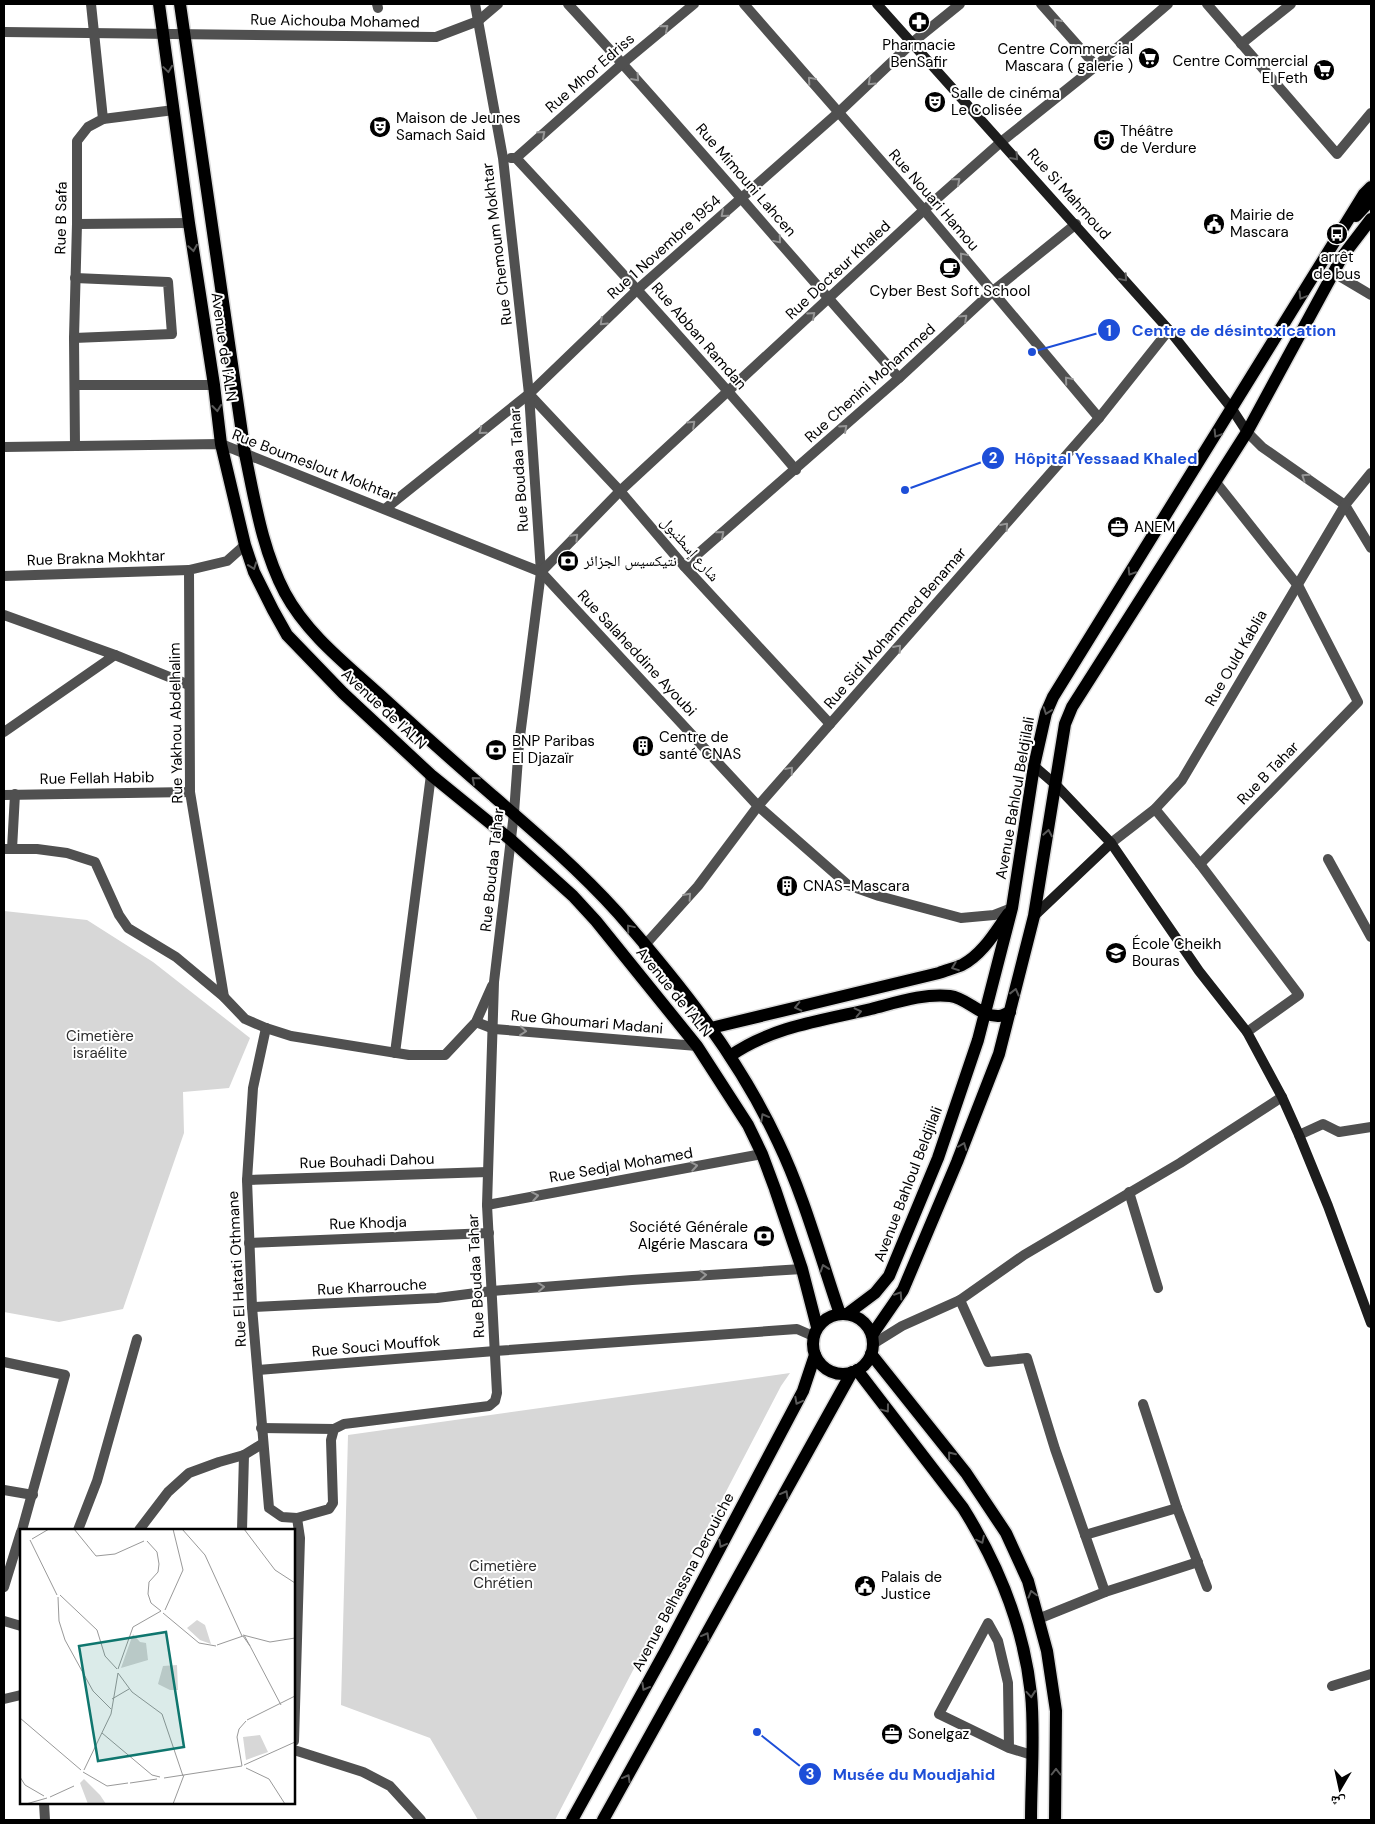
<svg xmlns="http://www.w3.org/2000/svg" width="1375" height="1824" viewBox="0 0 1375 1824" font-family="'DM Sans','Noto Naskh Arabic',sans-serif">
<rect width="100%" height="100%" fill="#fff"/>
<g fill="#d7d7d7">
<path d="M4,911l83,9 66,42 97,76 -21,50 -46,4 1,41 -61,176 -64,13 -55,-10z"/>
<path d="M790,1373l-9,13 -226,434h-77l-48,-82 -89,-33 7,-270z"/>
</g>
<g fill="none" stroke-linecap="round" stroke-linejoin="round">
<g stroke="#dbdbdb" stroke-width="15">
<g id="primary">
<path d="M159,4l30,219 25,162 7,59 24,101 9,27 19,38 14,25 56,58 88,82 80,65 62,56 23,25 101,125 51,79 14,29 13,35 27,80 15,58"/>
<path d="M180,4l65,450c10,47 17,95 40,139 22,41 61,71 95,102 37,34 74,67 112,100 44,38 87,75 126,118 61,70 120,143 160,229 26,54 42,114 62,172"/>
<path d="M1356,216l15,-16"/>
<path d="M711,1028l228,-55c8,-3 16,-5 23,-8 21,-11 33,-33 46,-51"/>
<path d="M730,1056c41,-29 93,-36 141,-47 24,-6 53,-16 79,-13 17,2 31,21 49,20 4,0 8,-3 11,-4"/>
<path d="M847,1314l28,-21 14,-17 49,-118 40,-118 34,-132 22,-142 12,-53 7,-16 311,-503 7,-7"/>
<circle cx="843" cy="1344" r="30"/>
<path d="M872,1335l31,-45 54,-128 42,-108 35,-138 31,-192 7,-17 175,-275 95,-175 29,-38"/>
<path d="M871,1354l95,119 40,60 22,48 19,70 9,60 -1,109"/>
<path d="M857,1370l106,138c35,56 61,120 68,186 4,39 0,86 0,126"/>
<path d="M572,1820l94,-170 137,-259 12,-36"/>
<path d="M603,1820l249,-448"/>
</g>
</g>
<g stroke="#505050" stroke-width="10">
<path d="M377,4l1,4"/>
<path d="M568,4c113,122 220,250 331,374"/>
<path d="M744,4l180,206 175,208"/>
<path d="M1041,4l55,62"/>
<path d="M1207,4l130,150 34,-41"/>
<path d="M4,32l432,5 42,-16 20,-17"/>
<path d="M1241,44l50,-40"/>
<path d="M103,119l71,-9"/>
<path d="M511,158h5l107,-95 71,-59"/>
<path d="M516,158c95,102 189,205 280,312"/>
<path d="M77,224l112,-1"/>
<path d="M1334,273l37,22"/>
<path d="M74,338l98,-4 -4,-52 -93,-4"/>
<path d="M75,385h139"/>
<path d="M529,394l91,97 64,75 146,158"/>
<path d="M1247,432l15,15 83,58 26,43"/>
<path d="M75,446l-1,-108 3,-114v-83l11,-14 15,-8 -12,-115"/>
<path d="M684,566l215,-188 94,-87 83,-67"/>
<path d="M4,576l185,-6"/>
<path d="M4,615l111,40 -111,77"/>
<path d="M115,655l74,30"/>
<path d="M4,795l186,-3"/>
<path d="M1155,809l45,55 99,131 -52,37"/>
<path d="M1111,843l44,-34 27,-29 163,-275 26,-32"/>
<path d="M4,849h33l30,4 28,9 24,53 9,13 48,29 48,40 21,22 21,9 25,8 118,19h36l31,-33 16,-36"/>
<path d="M12,849l3,-55"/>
<path d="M1328,859l43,78"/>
<path d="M1200,864l158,-162 -59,-115 -84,-106"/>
<path d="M644,946l54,-60 60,-80 341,-388 70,-88"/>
<path d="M224,997l-34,-205 -1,-222 38,-9 18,-16"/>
<path d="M476,1022l18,7 203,17"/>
<path d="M266,1028l-13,60 -6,92 5,127 17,201 13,9 15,1 3,20 -6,203"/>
<path d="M395,1053l36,-278"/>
<path d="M1299,1135l24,-11 16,8 32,-5"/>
<path d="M247,1180l241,-8"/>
<path d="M1129,1192l29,96"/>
<path d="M487,1205l275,-51"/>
<path d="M249,1243l240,-10"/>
<path d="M960,1300l28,62 39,-4 28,91 50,143 -67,27"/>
<path d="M252,1307l185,-9 55,-7 140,-11 170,-11"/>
<path d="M873,1344l29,-18 58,-26 64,-45 156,-92 102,-66"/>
<path d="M4,1362l61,13 -43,155"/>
<path d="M258,1370l237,-19 302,-22 16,7"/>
<path d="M1143,1404l34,104 30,79"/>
<path d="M261,1428l73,1"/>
<path d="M4,1490l29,5"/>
<path d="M297,1518l32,-9 4,-6 -2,-63 3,-11 10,-5 145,-18 6,-5 2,-8 -10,-188 7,-223 20,-169 5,-69 22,-172 -12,-178"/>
<path d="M78,1530l19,-49 40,-142"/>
<path d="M139,1530l29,-38 21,-19 30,-11 25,-7 18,-11"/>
<path d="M242,1530l2,-75"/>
<path d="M1085,1535l92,-27"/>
<path d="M4,1587l17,-55"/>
<path d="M1105,1592l93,-30"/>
<path d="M4,1621l17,5"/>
<path d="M1332,1686l39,-12"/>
<path d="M4,1699l17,-4"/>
<path d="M1009,1748l-1,-65 -10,-42 -10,-18 -49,91 70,34 23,7"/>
<path d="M294,1750l69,22 27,14 31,34"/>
<path d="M44,1803l1,17"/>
</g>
<g stroke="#505050" stroke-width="10">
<path d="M475,4l28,154 26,236"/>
<path d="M4,447l217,-3 320,128 217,234 90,79 31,11 82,22 33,-3 18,-7"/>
<path d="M385,509l144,-115 109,-105 201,-177 74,-70 47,-38"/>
<path d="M541,572l79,-81 304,-281 77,-68 95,-76 72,-62"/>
</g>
<g stroke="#1d1d1d" stroke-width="10">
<path d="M877,4l292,326 63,79 15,23"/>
<path d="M1034,766l22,19 55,58 88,128 48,61 35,65 17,38 29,71 43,117"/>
<path d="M1034,916l77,-73"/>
</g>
<use href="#primary" stroke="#000" stroke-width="12"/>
</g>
<defs><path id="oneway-chevron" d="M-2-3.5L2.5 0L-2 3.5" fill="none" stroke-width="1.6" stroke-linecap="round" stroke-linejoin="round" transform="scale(1.25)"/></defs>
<g stroke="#969696">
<use href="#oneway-chevron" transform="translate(1057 22) rotate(-131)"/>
<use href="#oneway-chevron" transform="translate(665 28) rotate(-40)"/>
<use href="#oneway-chevron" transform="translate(636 78) rotate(48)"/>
<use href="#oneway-chevron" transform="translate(811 80) rotate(-131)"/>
<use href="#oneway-chevron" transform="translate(871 82) rotate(137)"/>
<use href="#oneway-chevron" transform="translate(542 134) rotate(-41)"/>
<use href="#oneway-chevron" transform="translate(957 181) rotate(-41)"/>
<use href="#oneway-chevron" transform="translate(724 214) rotate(139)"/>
<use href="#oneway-chevron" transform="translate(778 240) rotate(50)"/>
<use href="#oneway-chevron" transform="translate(963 256) rotate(-130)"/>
<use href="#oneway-chevron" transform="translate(812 315) rotate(-42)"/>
<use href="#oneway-chevron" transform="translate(964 318) rotate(-43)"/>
<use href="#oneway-chevron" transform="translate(603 322) rotate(136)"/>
<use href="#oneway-chevron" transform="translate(1068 380) rotate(-130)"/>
<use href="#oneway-chevron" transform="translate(692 424) rotate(-43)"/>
<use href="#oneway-chevron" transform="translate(844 428) rotate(-42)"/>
<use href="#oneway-chevron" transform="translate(482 431) rotate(141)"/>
<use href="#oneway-chevron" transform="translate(1305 477) rotate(-145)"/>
<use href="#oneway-chevron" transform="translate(1005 526) rotate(-49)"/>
<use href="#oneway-chevron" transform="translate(721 534) rotate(-41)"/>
<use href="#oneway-chevron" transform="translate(575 537) rotate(-46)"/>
<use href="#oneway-chevron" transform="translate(898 648) rotate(-49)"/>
<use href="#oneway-chevron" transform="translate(790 770) rotate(-49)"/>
<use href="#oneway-chevron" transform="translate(688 896) rotate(-48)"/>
<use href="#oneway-chevron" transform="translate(523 1031) rotate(5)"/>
<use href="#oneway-chevron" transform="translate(694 1166) rotate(-10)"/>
<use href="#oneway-chevron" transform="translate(535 1196) rotate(-10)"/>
<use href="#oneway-chevron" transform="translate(703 1275) rotate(-3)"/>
<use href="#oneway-chevron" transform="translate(541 1287) rotate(-5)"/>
</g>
<g stroke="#595959">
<use href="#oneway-chevron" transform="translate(168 69) rotate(82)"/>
<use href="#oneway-chevron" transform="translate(193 248) rotate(81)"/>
<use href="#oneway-chevron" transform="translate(1302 296) rotate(121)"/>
<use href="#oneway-chevron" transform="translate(217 408) rotate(83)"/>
<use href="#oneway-chevron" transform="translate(1217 434) rotate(122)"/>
<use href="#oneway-chevron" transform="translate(253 566) rotate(70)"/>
<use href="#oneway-chevron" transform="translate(1131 572) rotate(122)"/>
<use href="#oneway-chevron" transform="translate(1047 711) rotate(110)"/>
<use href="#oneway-chevron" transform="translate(475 780) rotate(-139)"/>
<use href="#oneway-chevron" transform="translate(1048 833) rotate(-80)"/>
<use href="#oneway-chevron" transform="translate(630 928) rotate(-130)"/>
<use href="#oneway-chevron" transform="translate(955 967) rotate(159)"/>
<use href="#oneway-chevron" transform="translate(1015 992) rotate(-76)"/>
<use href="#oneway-chevron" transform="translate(798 1007) rotate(167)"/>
<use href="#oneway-chevron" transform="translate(858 1012) rotate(-13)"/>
<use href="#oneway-chevron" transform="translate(764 1117) rotate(-119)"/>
<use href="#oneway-chevron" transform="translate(963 1146) rotate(-69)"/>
<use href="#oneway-chevron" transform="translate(824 1268) rotate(-109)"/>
<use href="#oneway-chevron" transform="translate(899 1295) rotate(-57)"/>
<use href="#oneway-chevron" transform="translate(798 1401) rotate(118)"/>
<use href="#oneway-chevron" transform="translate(886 1409) rotate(53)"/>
<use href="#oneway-chevron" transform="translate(951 1455) rotate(-129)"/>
<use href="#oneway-chevron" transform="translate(785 1494) rotate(-61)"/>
<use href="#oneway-chevron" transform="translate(981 1540) rotate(64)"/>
<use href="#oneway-chevron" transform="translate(722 1544) rotate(118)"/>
<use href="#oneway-chevron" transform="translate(1032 1594) rotate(-105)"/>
<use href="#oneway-chevron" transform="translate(706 1636) rotate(-61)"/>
<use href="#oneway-chevron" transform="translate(645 1687) rotate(119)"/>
<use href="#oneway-chevron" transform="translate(1031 1694) rotate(85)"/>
<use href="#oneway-chevron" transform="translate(1056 1772) rotate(-90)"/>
<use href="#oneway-chevron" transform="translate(627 1778) rotate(-61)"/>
</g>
<g stroke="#616161">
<use href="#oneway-chevron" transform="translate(1015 157) rotate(48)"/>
<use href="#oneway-chevron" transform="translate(1124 278) rotate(49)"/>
</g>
<defs>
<g id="pharmacy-disc" transform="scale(1.125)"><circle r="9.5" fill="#000" stroke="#fff"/><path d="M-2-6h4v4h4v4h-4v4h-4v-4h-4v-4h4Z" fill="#fff"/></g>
<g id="supermarket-disc" transform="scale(1.125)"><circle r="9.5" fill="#000" stroke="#fff"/><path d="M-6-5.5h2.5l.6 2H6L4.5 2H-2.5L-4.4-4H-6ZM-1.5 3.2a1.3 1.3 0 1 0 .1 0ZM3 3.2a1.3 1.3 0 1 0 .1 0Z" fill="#fff"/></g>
<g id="theatre-disc" transform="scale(1.125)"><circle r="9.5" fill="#000" stroke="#fff"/><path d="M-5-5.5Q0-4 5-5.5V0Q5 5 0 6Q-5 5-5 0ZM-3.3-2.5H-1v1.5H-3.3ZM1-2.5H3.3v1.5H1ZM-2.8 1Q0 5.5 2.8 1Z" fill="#fff"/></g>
<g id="civic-disc" transform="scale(1.125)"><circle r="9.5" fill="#000" stroke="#fff"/><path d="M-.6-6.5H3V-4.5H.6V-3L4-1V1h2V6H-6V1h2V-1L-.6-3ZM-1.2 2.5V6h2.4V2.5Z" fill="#fff"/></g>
<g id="bus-disc" transform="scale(1.125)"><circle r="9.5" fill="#000" stroke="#fff"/><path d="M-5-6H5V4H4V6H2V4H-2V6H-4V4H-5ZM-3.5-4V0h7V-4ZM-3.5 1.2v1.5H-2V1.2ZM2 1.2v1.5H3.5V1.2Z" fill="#fff"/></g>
<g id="cafe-disc" transform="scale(1.125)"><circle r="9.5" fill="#000" stroke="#fff"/><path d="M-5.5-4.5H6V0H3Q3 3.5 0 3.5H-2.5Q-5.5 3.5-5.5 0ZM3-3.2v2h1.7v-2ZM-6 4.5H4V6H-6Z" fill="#fff"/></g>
<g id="office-disc" transform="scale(1.125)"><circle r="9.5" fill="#000" stroke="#fff"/><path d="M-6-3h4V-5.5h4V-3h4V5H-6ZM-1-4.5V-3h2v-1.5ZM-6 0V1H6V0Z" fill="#fff"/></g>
<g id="bank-disc" transform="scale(1.125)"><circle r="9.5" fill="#000" stroke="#fff"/><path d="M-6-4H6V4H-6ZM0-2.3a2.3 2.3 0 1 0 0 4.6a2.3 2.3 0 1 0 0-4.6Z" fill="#fff"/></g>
<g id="building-disc" transform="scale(1.125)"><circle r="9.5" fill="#000" stroke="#fff"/><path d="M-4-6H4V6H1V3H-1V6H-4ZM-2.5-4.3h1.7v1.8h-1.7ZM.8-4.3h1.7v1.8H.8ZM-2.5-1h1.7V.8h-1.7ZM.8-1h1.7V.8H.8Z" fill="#fff"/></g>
<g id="school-disc" transform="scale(1.125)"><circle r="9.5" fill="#000" stroke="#fff"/><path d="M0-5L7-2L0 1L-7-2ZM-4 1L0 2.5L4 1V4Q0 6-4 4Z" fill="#fff"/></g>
</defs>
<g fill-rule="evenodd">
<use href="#pharmacy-disc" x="919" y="22"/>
<use href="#supermarket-disc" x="1149" y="58"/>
<use href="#supermarket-disc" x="1324" y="70"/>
<use href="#theatre-disc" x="935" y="102"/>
<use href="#theatre-disc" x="380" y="127"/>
<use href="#theatre-disc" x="1104" y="140"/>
<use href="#civic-disc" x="1214" y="224"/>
<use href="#bus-disc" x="1337" y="234"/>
<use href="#cafe-disc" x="950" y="268"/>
<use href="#office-disc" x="1118" y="527"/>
<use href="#bank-disc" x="568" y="561"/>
<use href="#building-disc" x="643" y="746"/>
<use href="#bank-disc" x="496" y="750"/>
<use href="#building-disc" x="787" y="886"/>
<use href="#school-disc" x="1116" y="953"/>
<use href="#bank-disc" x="764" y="1236"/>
<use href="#civic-disc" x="865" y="1586"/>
<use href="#office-disc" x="892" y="1734"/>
</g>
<g text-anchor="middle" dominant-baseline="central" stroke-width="4" stroke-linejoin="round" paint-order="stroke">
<g font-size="15" fill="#000" stroke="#fff">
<text transform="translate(335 21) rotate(1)">Rue Aichouba Mohamed</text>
<text transform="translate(590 73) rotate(-41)">Rue Mhor Edriss</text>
<text transform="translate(746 180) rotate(49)">Rue Mimouni Lahcen</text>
<text transform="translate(1069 194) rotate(48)">Rue Si Mahmoud</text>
<text transform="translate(934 200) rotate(49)">Rue Nouari Hamou</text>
<text transform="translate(61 218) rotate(-89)">Rue B Safa</text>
<text transform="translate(497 244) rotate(-97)">Rue Chemoum Mokhtar</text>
<text transform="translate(664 247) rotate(-42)">Rue 1 Novembre 1954</text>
<text transform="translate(838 270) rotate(-43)">Rue Docteur Khaled</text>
<text transform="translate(699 336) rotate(49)">Rue Abban Ramdan</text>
<text transform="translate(224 347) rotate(82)">Avenue de l'ALN</text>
<text transform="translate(870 383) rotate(-42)">Rue Chenini Mohammed</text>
<text transform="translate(314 465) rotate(21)">Rue Boumeslout Mokhtar</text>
<text transform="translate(519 470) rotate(-94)">Rue Boudaa Tahar</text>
<text transform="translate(690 549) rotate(49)">شارع إسطنبول</text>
<text transform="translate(96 558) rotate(-2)">Rue Brakna Mokhtar</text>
<text transform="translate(895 628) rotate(-49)">Rue Sidi Mohammed Benamar</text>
<text transform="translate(637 653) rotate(47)">Rue Salaheddine Ayoubi</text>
<text transform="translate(1236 658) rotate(-60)">Rue Ould Kablia</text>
<text transform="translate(384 709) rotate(43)">Avenue de l'ALN</text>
<text transform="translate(176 723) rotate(-91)">Rue Yakhou Abdelhalim</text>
<text transform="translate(1268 773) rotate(-46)">Rue B Tahar</text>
<text transform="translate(97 778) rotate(-1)">Rue Fellah Habib</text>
<text transform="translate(1015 798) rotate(-80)">Avenue Bahloul Beldjilali</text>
<text transform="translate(492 870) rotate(-84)">Rue Boudaa Tahar</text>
<text transform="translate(674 992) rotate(51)">Avenue de l'ALN</text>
<text transform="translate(587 1022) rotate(5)">Rue Ghoumari Madani</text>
<text transform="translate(367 1161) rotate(-2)">Rue Bouhadi Dahou</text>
<text transform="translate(621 1165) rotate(-10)">Rue Sedjal Mohamed</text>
<text transform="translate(908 1184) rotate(-69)">Avenue Bahloul Beldjilali</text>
<text transform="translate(368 1223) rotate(-2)">Rue Khodja</text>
<text transform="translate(237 1269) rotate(-93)">Rue El Hatati Othmane</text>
<text transform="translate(476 1276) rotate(-93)">Rue Boudaa Tahar</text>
<text transform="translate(372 1287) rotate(-3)">Rue Kharrouche</text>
<text transform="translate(376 1346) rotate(-5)">Rue Souci Mouffok</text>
<text transform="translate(683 1582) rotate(-62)">Avenue Belhassna Derouiche</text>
</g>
<g font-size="15" fill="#000" stroke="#fff" text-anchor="start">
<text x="919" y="45" text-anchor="middle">Pharmacie<tspan x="919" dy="17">BenSafir</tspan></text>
<text x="1133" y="49" text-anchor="end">Centre Commercial<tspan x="1133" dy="17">Mascara ( galerie )</tspan></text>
<text x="1308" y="61" text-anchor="end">Centre Commercial<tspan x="1308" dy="17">El Feth</tspan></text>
<text x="951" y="93">Salle de cinéma<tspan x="951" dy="17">Le Colisée</tspan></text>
<text x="396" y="118">Maison de Jeunes<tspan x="396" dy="17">Samach Said</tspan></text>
<text x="1120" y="131">Théâtre<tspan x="1120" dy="17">de Verdure</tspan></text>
<text x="1230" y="215">Mairie de<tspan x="1230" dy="17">Mascara</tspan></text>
<text x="1337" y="257" text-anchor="middle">arrêt<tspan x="1337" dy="17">de bus</tspan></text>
<text x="950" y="291" text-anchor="middle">Cyber Best Soft School</text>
<text x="1134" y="527">ANEM</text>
<text x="584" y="561">نتيكسيس الجزائر</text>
<text x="659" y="737">Centre de<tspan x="659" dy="17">santé CNAS</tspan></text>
<text x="512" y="741">BNP Paribas<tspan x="512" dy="17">El Djazaïr</tspan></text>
<text x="803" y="886">CNAS-Mascara</text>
<text x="1132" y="944">École Cheikh<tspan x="1132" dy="17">Bouras</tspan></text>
<text x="748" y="1227" text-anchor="end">Société Générale<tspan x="748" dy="17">Algérie Mascara</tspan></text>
<text x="881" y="1577">Palais de<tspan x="881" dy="17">Justice</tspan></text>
<text x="908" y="1734">Sonelgaz</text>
</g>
<g font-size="15" fill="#2e2e2e" stroke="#fff">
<text x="100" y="1036">Cimetière<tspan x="100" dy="17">israélite</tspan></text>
<text x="503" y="1566">Cimetière<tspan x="503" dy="17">Chrétien</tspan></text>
</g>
</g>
<g transform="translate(20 1529)">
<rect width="275" height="275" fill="#fff"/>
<path d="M177,91l8,5 6,19 -11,-4 -13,-12zM113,105l7,8 6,1 2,17 -27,8zM157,136l1,25h-8l-12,-6 5,-18zM240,206l8,17 -22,8 -3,-23zM64,250l16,16 6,9h-18l-8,-21z" fill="#d7d7d7"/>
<path fill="none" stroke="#999" stroke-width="1" d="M54,0l22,27 19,-2 29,-13M162,0l23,26 37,81M224,0l31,41 20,13M12,10l17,-10M10,11l27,55M127,12l10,11 2,12 -1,8 -9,10 -1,12 3,9 10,8M40,66l37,35 8,26 12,13M38,68l1,24 6,19 28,51 18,18M145,81l18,-40 -10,-41M143,84l36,30 17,3M223,106l27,7 25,-4M223,107l7,10 -6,-11M197,116l26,-9M230,117l31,59M98,140l15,-42 28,-16M98,144l14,19 30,22 21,62M92,170l17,-10M0,189l61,52M227,191l48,-24M82,204l50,42 8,2M224,236l51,-23M222,237l-5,-29 2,-8 7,-8M226,239l23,11 16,25M64,241l27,-56 7,-41M63,243l24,14 21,-3M0,248l5,8 19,11M144,249l78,-12M110,254l27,-4M30,268l24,-11M6,275l21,-6M153,275l11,-29"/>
<path fill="#0f766e" fill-opacity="0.15" stroke="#0f766e" stroke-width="2.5" d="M146,103l18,115 -86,14 -19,-115z"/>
<rect width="275" height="275" fill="none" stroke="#000" stroke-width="2.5"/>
</g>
<path fill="none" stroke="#1d4ed8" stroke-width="2" d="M1032 352L1109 330M905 490L993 458M757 1732L810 1774"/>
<g fill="#1d4ed8" stroke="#fff" stroke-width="2">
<circle cx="1032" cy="352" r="5"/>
<circle cx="905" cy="490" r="5"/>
<circle cx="757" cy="1732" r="5"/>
<circle cx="1109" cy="330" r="12"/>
<circle cx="993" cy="458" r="12"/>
<circle cx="810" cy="1774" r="12"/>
</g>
<g font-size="15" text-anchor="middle" font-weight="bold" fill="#fff">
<text x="1109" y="336">1</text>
<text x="993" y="463">2</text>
<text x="810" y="1779">3</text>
</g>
<g font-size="16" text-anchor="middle" font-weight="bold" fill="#1d4ed8" stroke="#fff" stroke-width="4" stroke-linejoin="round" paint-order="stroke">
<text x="1234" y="336">Centre de désintoxication</text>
<text x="1106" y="464">Hôpital Yessaad Khaled</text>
<text x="914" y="1780">Musée du Moudjahid</text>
</g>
<rect width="1375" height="1824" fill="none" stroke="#000000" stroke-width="10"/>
<g transform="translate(1340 1789) rotate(189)" stroke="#ffffff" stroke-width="4" paint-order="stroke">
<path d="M0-4L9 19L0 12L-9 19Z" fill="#000000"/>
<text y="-8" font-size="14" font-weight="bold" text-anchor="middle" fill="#000000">ش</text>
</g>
</svg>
